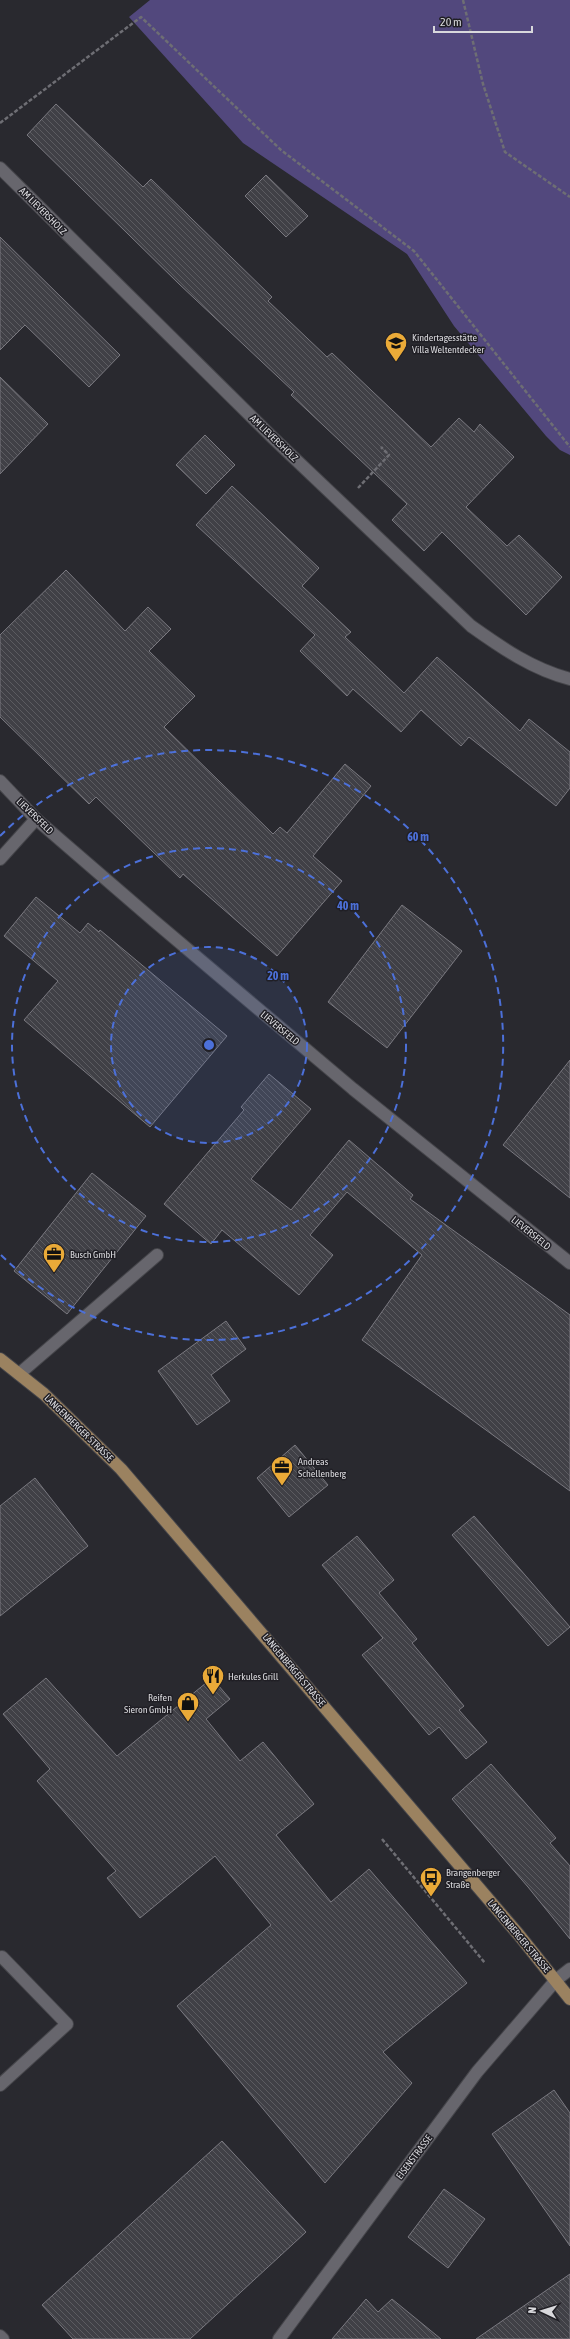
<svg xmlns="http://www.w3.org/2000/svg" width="570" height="2339" viewBox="0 0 570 2339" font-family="'Asap Condensed',sans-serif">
<defs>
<pattern id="building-back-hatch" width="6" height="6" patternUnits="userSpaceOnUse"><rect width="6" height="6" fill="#404046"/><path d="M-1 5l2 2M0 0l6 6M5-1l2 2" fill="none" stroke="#5b5b60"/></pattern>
</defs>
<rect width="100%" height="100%" fill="#29292f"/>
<path fill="#52487d" d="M150,0h420v455l-10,-5 -14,-14 -92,-110 -47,-72 -164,-111 -114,-126z"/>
<g fill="url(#building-back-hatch)" stroke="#7a7980">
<path d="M56,104l87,83 8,-8 121,118 -4,4 59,56 5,-4 99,94 28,-29 15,14 6,-8 34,33 -48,50 41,39 12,-11 43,42 -36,38 -84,-83 -18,19 -32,-31 15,-16 -116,-109 3,-3 -115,-108 -152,-149z"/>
<path d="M266,175l42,41 -22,21 -41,-41z"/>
<path d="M0,237l120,118 -31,32 -64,-62 -25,25z"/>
<path d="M0,377l48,47 -48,50z"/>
<path d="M205,435l30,30 -29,29 -30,-29z"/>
<path d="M232,486l87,82 -17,18 49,46 -6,5 59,56 33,-36 83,74 9,-12 41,33v36l-14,18 -87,-69 -8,9 -40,-36 -20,22 -48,-43 -6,7 -47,-45 15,-16 -119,-110z"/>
<path d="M66,570l59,61 23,-24 23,22 -22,22 46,45 -31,31 109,107 7,-7 7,6 58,-69 26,22 -58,70 29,25 -65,75 -94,-82 -3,4 -84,-81 -7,7 -89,-87v-82z"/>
<path d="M36,897l44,36 8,-10 11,9 1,-2 127,106 -77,91 -126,-107 34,-39 -54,-45z"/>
<path d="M402,905l60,46 -75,97 -59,-46z"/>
<path d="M570,1060v138l-67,-53z"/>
<path d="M269,1074l42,35 -60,70 40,31 58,-70 64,55 -3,4 160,116v176l-208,-151 60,-85 -75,-63 -37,43 23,20 -34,40 -77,-65 -11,14 -47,-40 80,-94 -3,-3z"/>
<path d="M92,1173l54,43 -79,98 -53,-43z"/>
<path d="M226,1321l20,28 -35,26 19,26 -33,24 -39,-54z"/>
<path d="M295,1445l33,40 -39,32 -32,-39z"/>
<path d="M35,1478l53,68 -88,70v-110z"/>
<path d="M474,1516l96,111 -22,19 -96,-111z"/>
<path d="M357,1536l37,44 -15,13 38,46 -5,4 52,63 -5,4 28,32 -21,17 -27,-32 -10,8 -67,-80 21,-17 -61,-73z"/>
<path d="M46,1678l71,78 95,-78 18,21 -24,20 34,42 23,-19 51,62 -38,31 55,67 38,-33 98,114 -84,69 29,31 -87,100 -148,-177 94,-81 -56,-69 -75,62 -33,-40 9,-7 -79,-90 13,-12 -47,-55z"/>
<path d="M491,1764l65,74 -6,5 20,23v73l-42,-52 -76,-88z"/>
<path d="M554,2090l16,23v133l-78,-112z"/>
<path d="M222,2141l84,91 -116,107h-117l-31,-34z"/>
<path d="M444,2189l41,30 -37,49 -40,-31z"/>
<path d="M570,2274v65h-94z"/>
<path d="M366,2299l12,13 14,-13 49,40h-109z"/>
</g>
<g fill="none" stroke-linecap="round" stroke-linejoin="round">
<g stroke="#45454a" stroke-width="14">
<g id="minor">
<path d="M0,168l273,270 198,188c31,22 61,43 99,53"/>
<path d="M0,781l36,38 117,101 200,169 217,174"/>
<path d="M0,859l36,-40"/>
<path d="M19,1374l138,-119"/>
<path d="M0,2085l67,-61 -65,-67"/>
<path d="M0,2336l3,3"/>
<path d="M279,2339l198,-267 79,-92 14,-11"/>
</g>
</g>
<g stroke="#45454a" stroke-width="14">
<path id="major" d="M0,1359l44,35 77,75 398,466 51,64"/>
</g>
<g stroke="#6e6e74" stroke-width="2.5" stroke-dasharray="4 2" stroke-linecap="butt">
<path d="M463,0l20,84 22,68 65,45"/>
<path d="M0,123l141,-106 140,133 133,101 156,196"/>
<path d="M358,488l31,-33 -8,-8"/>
<path d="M382,1839l103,124"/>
</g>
<use href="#minor" stroke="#67666d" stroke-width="12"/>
<use href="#major" stroke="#9b8260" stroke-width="12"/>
</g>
<circle cx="209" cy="1045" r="98" fill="#4c70d9" fill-opacity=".12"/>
<g fill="none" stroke="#4c70d9" stroke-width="2" stroke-dasharray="7 5">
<circle cx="209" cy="1045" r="98"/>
<circle cx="209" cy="1045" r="197"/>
<path d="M0 836A295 295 0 1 1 0 1254"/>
</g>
<defs>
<g id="school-pin" transform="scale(1.15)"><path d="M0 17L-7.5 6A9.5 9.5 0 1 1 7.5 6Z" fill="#eaaa38" stroke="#201f25"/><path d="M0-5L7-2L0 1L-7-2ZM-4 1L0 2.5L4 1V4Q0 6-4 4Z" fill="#111"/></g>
<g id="office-pin" transform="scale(1.15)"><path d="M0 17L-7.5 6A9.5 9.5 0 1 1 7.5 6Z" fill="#eaaa38" stroke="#201f25"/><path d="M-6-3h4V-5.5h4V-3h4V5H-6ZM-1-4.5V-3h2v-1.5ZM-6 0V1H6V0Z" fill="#111"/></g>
<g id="restaurant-pin" transform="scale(1.15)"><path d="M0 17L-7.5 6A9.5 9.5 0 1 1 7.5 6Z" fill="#eaaa38" stroke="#201f25"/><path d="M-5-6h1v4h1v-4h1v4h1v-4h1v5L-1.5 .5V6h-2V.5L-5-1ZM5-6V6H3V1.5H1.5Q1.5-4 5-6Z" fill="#111"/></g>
<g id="shop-pin" transform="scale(1.15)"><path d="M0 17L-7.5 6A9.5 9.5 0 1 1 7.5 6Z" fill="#eaaa38" stroke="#201f25"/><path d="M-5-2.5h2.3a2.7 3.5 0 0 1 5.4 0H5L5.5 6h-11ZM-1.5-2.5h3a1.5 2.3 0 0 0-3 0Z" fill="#111"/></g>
<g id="bus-pin" transform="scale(1.15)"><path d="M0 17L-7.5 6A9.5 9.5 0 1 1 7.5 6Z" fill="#eaaa38" stroke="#201f25"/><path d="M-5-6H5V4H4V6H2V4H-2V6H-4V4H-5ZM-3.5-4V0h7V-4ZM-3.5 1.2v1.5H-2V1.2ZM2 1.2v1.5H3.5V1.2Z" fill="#111"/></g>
</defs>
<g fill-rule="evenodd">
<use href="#school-pin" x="396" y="343"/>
<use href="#office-pin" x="54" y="1254"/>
<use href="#office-pin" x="282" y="1467"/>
<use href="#restaurant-pin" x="213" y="1676"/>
<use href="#shop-pin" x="188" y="1703"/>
<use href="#bus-pin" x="431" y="1878"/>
</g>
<g text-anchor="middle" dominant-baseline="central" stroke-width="3" stroke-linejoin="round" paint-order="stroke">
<g font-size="10" fill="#d8d8dc" stroke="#201f25">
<text transform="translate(43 211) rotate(45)">AM LIEVERSHOLZ</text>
<text transform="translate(274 438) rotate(44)">AM LIEVERSHOLZ</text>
<text transform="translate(35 816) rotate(44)">LIEVERSFELD</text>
<text transform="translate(280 1028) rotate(40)">LIEVERSFELD</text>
<text transform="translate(531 1233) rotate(39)">LIEVERSFELD</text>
<text transform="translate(79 1428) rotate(44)">LANGENBERGER STRASSE</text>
<text transform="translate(294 1670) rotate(50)">LANGENBERGER STRASSE</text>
<text transform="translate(519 1936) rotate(50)">LANGENBERGER STRASSE</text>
<text transform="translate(414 2157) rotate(-53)">EISENSTRASSE</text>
</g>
<g font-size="10" fill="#d8d8dc" stroke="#201f25" text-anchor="start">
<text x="412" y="337">Kindertagesstätte<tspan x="412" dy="12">Villa Weltentdecker</tspan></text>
<text x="70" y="1254">Busch GmbH</text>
<text x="298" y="1461">Andreas<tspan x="298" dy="12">Schellenberg</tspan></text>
<text x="228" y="1676">Herkules Grill</text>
<text x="172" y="1697" text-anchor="end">Reifen<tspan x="172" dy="12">Sieron GmbH</tspan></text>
<text x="446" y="1872">Brangenberger<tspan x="446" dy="12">Straße</tspan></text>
</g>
</g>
<circle cx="209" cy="1045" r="6" fill="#4c70d9" stroke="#201f25" stroke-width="2"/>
<g font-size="12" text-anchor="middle" font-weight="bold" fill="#4c70d9" stroke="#201f25" stroke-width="3" stroke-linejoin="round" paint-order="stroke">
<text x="418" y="841">60 m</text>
<text x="348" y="910">40 m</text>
<text x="278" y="980">20 m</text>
</g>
<g transform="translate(542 2311) rotate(274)" stroke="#201f25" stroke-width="3" paint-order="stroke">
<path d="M0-3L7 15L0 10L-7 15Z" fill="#d8d8dc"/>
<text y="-6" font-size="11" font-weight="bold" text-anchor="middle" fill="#d8d8dc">N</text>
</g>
<path d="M434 26v6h98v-6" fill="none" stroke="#d8d8dc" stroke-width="2"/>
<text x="440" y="26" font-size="12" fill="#d8d8dc" stroke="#201f25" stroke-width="3" paint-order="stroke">20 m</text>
</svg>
